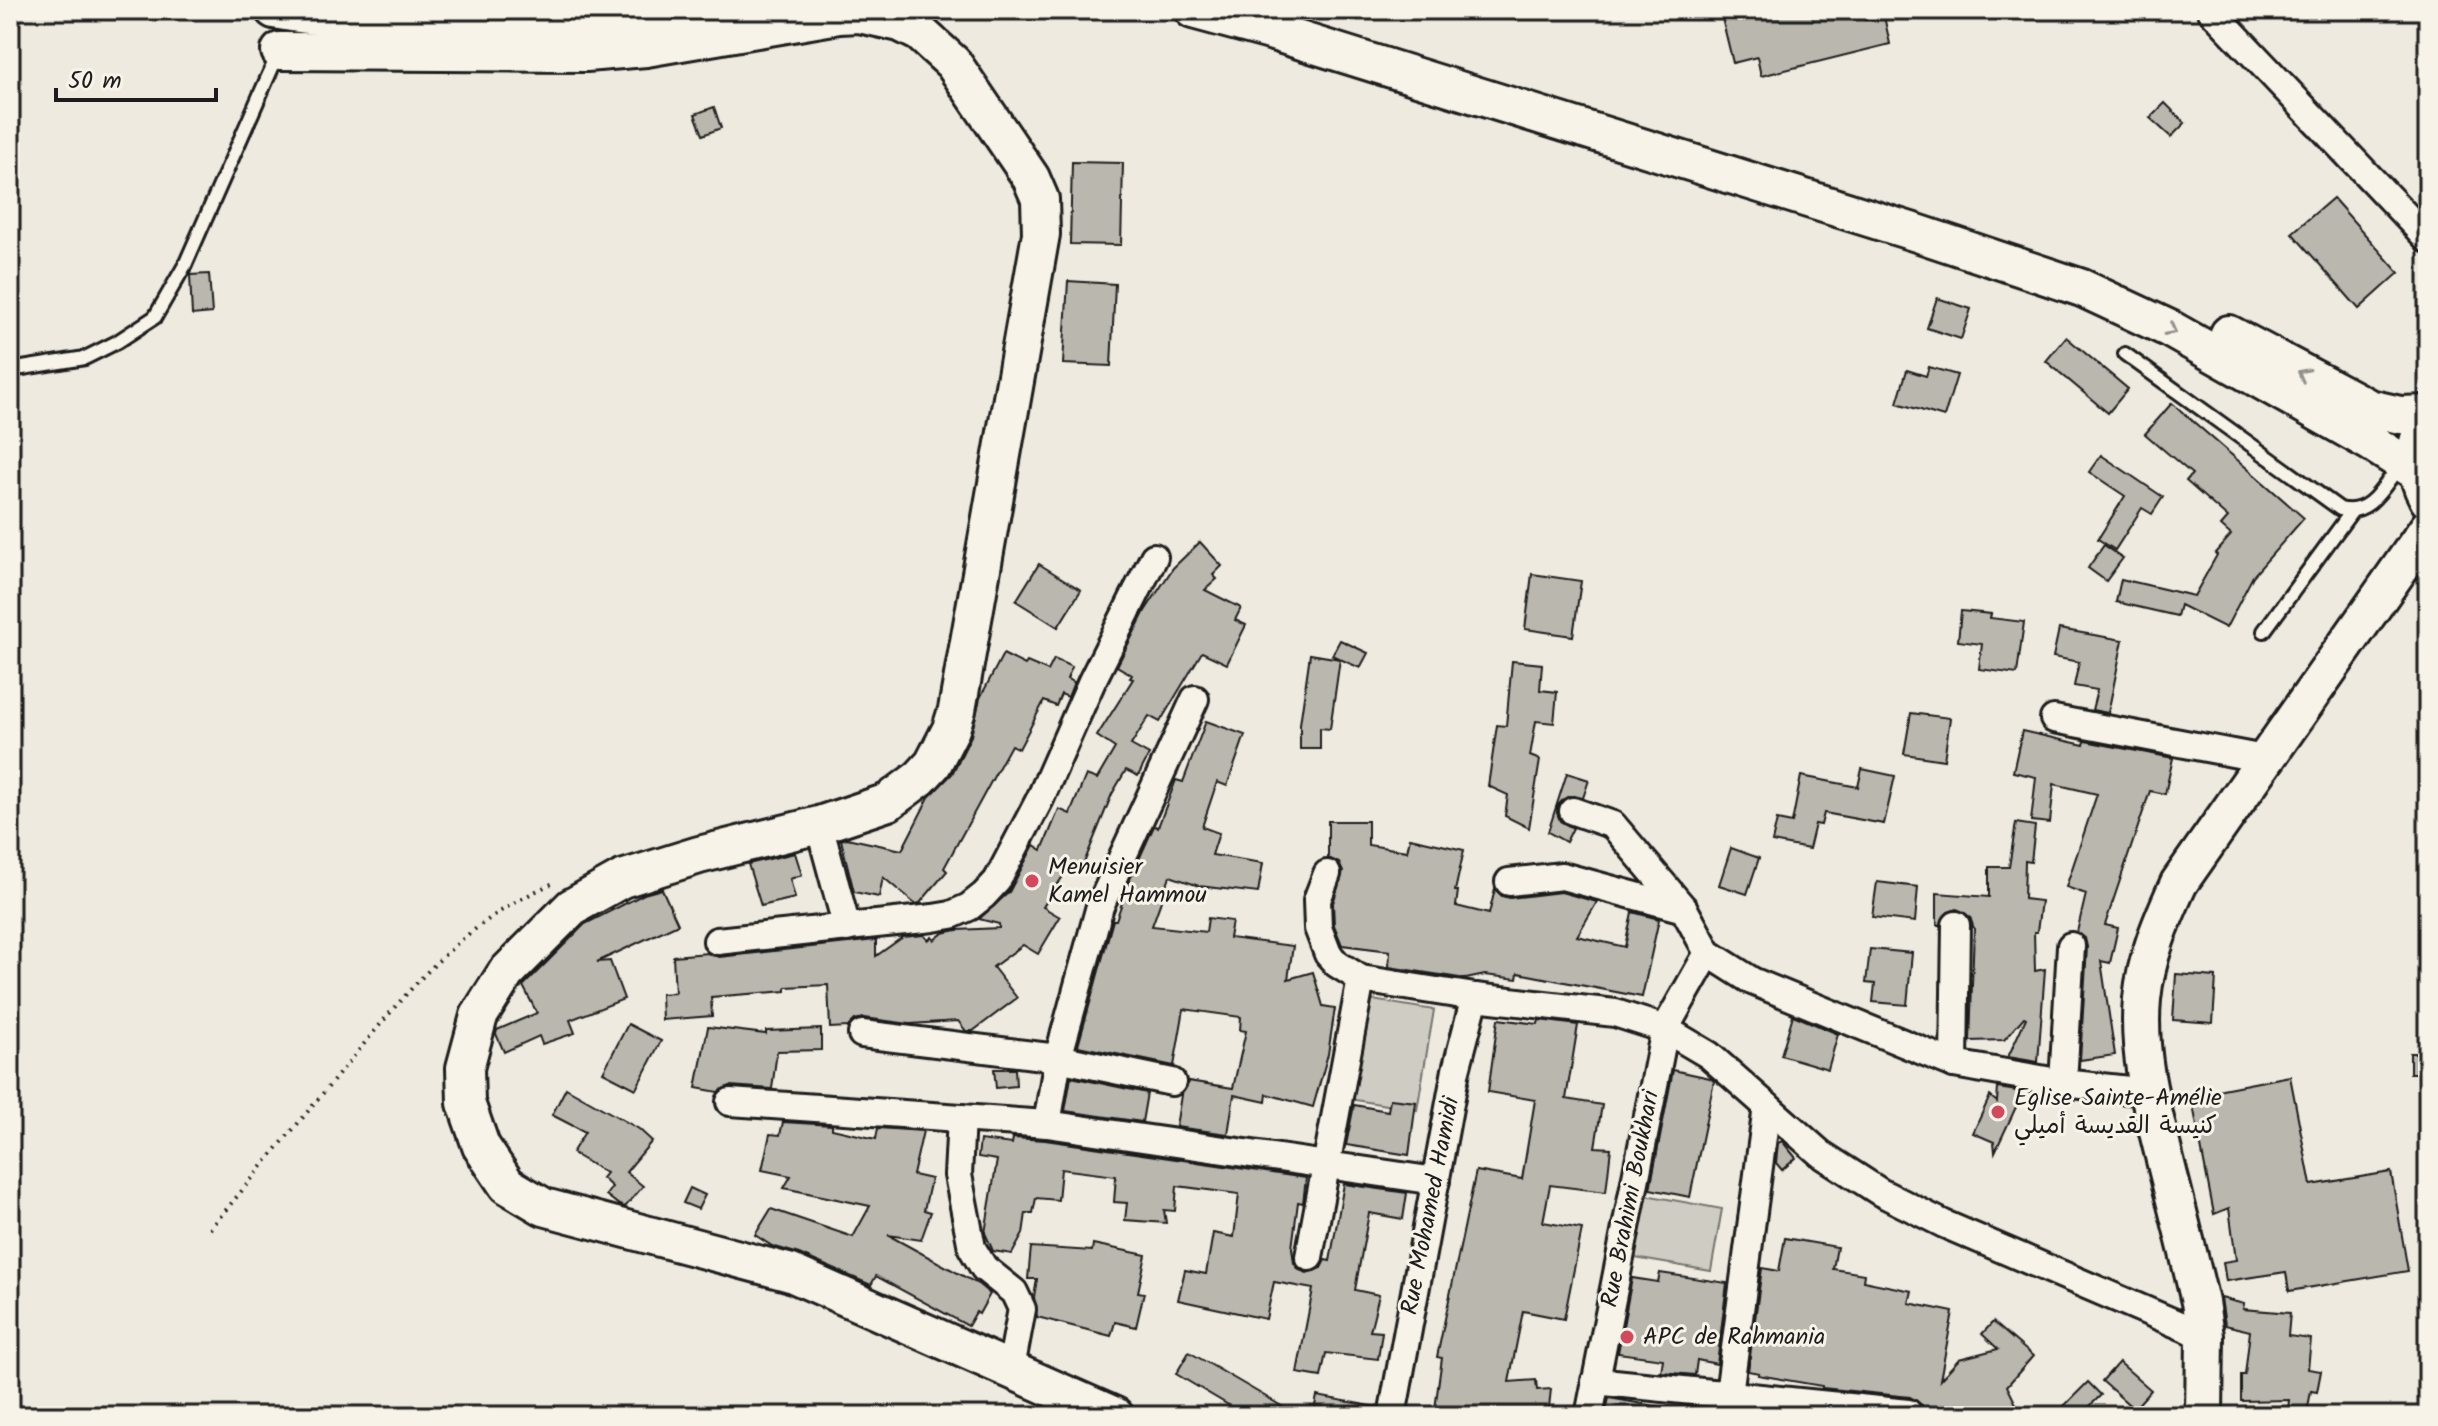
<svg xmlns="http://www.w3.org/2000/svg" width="2438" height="1426" viewBox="0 0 2438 1426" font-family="Kalam,'Playpen Sans Arabic',sans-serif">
<rect width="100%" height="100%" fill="#eeeae0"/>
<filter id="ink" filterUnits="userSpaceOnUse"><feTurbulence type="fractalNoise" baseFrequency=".0125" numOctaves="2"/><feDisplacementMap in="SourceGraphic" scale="16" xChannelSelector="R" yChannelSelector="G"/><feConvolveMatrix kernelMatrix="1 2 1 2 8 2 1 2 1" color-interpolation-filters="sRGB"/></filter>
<g filter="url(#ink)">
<g fill="#cfccc3" stroke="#767470" stroke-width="2">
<path d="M1360,998l74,12 -17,100 -74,-12z"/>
<path d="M1640,1194l82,15 -11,62 -82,-14z"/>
</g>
<g fill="#bab7af" stroke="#1c1c1c" stroke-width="2">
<path d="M1720,10h143l2,10 19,-4 6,28 -129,32 -4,-19 -24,6z"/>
<path d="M2165,103l20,20 -14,14 -21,-19z"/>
<path d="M714,107l7,21 -18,7 -8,-21z"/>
<path d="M1072,162l51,1 -2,82 -51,-1z"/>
<path d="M2333,198l66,75 -40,36 -67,-76z"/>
<path d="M209,274l3,39 -20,2 -2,-40z"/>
<path d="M1068,281l47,3 -4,82 -48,-2z"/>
<path d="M1937,298l34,11 -10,30 -34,-11z"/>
<path d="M2066,337l62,52 -20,24 -62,-52z"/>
<path d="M1929,367l28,8 -13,42 -47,-14 10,-33 19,6z"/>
<path d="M2172,403l132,115 -51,58 -27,52 -46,-23 -3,11 -61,-14 5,-23 73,17 23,-41 -2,-2 16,-18 -10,-9 7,-8 -42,-37 6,-7 -47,-40z"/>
<path d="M2101,455l62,42 -11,17 -10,-6 -27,42 -17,-11 27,-43 -36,-24z"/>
<path d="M1200,542l22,24 -9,9 4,4 -12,11 36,18 -6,12 11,5 -19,39 -25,-12 -42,70 -11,-6 -18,29 18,10 -11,21 -12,-6 -14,24 -30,74 -11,-4 -28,43 17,10 -22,37 -15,-9 -30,22 24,31 -44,33h-7l-8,-10 -48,3 -46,-6 -9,2 -7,7 -18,1 -2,-43 -42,2v4l-75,6 1,19 -50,4 -1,-26 14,-1 -2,-37 35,-3 11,4 157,-17v16l27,-19 21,-2 4,5 4,-3 2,3 9,-7 14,-3 42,-2v-4l-20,-5 30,-27 25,-47 8,5 17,-41 11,5 16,-39 11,4 18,-31 -18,-12 36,-57 -3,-1 2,-3 -15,-9 28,-55 28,-43z"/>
<path d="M2104,545l19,13 -17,23 -18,-13z"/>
<path d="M1039,564l42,26 -23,37 -42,-26z"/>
<path d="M1532,574l49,7 -8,55 -48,-7z"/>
<path d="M1961,611l30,3 -1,4 34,4 -7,52 -38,-5 3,-25 -24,-3z"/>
<path d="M2059,629l64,11 -15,73 -16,-3 5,-20 -23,-4 5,-24 -26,-5z"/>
<path d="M1340,640l28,13 -8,15 -20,-9 -10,70 -10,-1v21h-20v-25l10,-70 30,5 -8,-4z"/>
<path d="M1003,654l22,11 2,-3 21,9 6,-12 18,8 -5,12 7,3 -6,15 -7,-3 -5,12 -12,-5 -25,48 -8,-4 -67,123 3,3 -27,32 -5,1 -32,-27 -4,20 -25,-5 -13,-52 6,-2 55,12 27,-53 23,-23 19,-38 9,-38z"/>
<path d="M1512,661l30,3 -2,26 17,2 -3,31 -18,-2 -6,35 10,4 -11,68 -24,-12 3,-21 -20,-9 9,-61 9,1z"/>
<path d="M1911,713l39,5 -6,42 -40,-6z"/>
<path d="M1206,721l39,14 -18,51 -10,-4 -15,45 17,6 -7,22 51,8 -5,30 -59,-7 -29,-10 -18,50 54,6 2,-14 24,3 -3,17 64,8 -5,33 25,-7 10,34 12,2 -7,46 -15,53 -46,-13 -1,8 -32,-7 -6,39 -52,-7 5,-32 6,-9 1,-5 45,7 13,-57 -6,-1 1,-13 -57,-8 -10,57 -96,-20 35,-126h3l15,-43 23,-51 4,1 18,-47 7,2z"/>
<path d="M2022,731l62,14 1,-4 88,17 -8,36 -15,-3 -45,134 13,3 -8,35 -9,-2 14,94 -35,5 7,-113 -2,-9 -8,-6 9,-38 -20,-7 31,-93 -43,-10 -4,39 -19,-2 5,-44 -23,-5z"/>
<path d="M1862,769l33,7 -11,48 -60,-11 -3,12 -6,-1 -6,25 -37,-7 5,-22 15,3 9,-47 57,11z"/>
<path d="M1567,773l22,7 -6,18 -14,-2 -11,9 -1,8 3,8 13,7 -7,14 -18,-10z"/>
<path d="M1328,821h40v24l39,6 3,-13 54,12 -9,41h3l-2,15 33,8 6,-25 7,7 8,2 51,-6 36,10 -20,34 48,11 7,-35 27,7 -17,78 -124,-24 -1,6 -32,-4 -19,4 -77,-12 1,-16 -48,-6 -8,-20 -1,-22 10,-31 -4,-9 -11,-5z"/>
<path d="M2016,823l19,3 -4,36 -6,-1 -1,38 17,2 -4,31h-3l1,39 10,-2 -7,93 -30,-5 18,-39 -2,-1 -20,23 -34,1 4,-112 -4,-12 -13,-8 -9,3 -8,13h-3v-32l52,4v-30h20z"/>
<path d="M1731,848l28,10 -12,36 -28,-9z"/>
<path d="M795,853l7,22 -12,4 5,19 -34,8 -13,-42z"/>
<path d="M1877,882l41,5 -3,35 -43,-5z"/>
<path d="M662,889l16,35 -81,38 13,-1 14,38 -54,21 5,13 -33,11 -3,-8 -35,16 -8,-18 1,-4 40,-17 -14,-27 62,-62 59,-30z"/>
<path d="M1870,949l42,4 -5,52 -34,-3 2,-18 -9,-1z"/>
<path d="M2176,974l40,3 -3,46 -40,-3z"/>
<path d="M1793,1015l45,19 -10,35 -47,-14z"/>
<path d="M1498,1019l40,5 1,-4 39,5 -12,74 36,6 -7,42 16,1 -5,44 -56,-7 -7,37 39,7 -18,90 -41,-8 -14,71 27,-2 1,10 14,-1 -3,27h-114l8,-58 -5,-1 39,-186 46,8 13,-79 -47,-8z"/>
<path d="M628,1024l33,17 -25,48 -33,-17z"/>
<path d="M708,1027l58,7v-3l55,-2v21l-44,1 -5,38 -42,-3 -12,6 -22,-4z"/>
<rect x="2410" y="1053" width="18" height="20"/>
<path d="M994,1069h21l1,17 -20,2z"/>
<path d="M1673,1070l37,8 4,3 -24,116 -40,-8z"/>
<path d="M2290,1076l21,109 80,-13 17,99 -119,20 -3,-19 -60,9 -3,-19 13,-2 -7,-52 -15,6 -23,-119z"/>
<path d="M1071,1077l76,16 -5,29 -77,-11z"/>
<path d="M566,1088l73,41 13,12 -26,31 17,14 -18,21 -6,-2 -13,-10 6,-8 -10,-9 4,-5 -34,-20 13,-21 -33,-17z"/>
<path d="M1998,1088l25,4 -28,60 -1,-10 -21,-9 17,-37 7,6z"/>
<path d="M1390,1099l26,3 -7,53 -63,-10 8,-40 34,6z"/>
<path d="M783,1122l49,3v4l44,10 2,-11 45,3 -10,44 18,4 -7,31 7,2 -10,28 -33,-5 90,49 12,10 -11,20 -3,-2 -8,14 -92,-50 -5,9 -72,-31 -27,-8 -17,-11 16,-26 82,28 17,-31 -86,-18 7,-12 -29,-6 8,-36 10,1z"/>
<path d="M1013,1138l32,2 261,38 -3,25 -5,-1 -6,46 2,15 5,7 8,3 14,-5 4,-8 5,1 14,-77 63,9 -4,26 -34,-6 -14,77 24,5 -9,36 12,1 -4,27 -52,-6 -5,24 -24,-4 16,-84 -39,-7 -8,37 -88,-19 7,-30 21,4 7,-41 21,4 5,-43 -62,-8 -2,25 -11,-1 2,13 -41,-3 2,-17 -13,-1 2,-26 -55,-7 -3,31 -22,-2 -3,15h-7l-3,21 -11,20 -19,-3 -8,-18 12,-73 -19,-3 2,-17 32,4z"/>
<path d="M1782,1141l14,17 -14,12 -6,-7 2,-20z"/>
<path d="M690,1188l15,7 -7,14 -15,-6z"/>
<path d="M1785,1238l52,9 -4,22 31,5 -1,7 49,10 -3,12 44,9 -13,68 19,-21 39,-10 -16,-15 11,-12 40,34 -26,30 15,30h-63l-1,-3 -34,3 -2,-11 -12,-8 -88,-9v-2l-64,-11 1,-2 -11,-2 14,-103 17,3z"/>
<path d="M1093,1244l53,11 -8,37 6,1 -8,34 -21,-5 -4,14 -74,-19 -3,-20 3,-18h-9l3,-32 61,4z"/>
<path d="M1660,1273l67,10 -10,81 -20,-4 -2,15 -34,-3 2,-13 -45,-6 14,-75 26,4z"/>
<path d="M2221,1298l23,6 -1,5 47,4 -2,23 23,3 -3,30 13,2 -4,21 -6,-1 -4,22 -19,-3 1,-10 -48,1v-26h4l5,-44 -25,-6z"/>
<path d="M1189,1352l79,46 30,18h-51l-71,-42z"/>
<path d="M2119,1362l32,28 -17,19 -32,-28z"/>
<path d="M2088,1382l13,13 -21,21h-5l-11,-10z"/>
<path d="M1317,1396l60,11 -1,9h-63z"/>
<path d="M1609,1398l57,10v8h-61z"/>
</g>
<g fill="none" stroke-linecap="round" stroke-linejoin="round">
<g stroke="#1c1c1c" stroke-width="18">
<g id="lane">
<path d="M2125,354l215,155c30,8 44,-24 60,-44"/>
<path d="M10,370l75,-12 32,-16 38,-25 30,-52 93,-211"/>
<path d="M2264,631l88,-120"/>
</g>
</g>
<g stroke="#1c1c1c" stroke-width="32">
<g id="street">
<path d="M2211,10l217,229"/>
<path d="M2054,719l210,40"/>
<path d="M1573,811l40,14 71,84"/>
<path d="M819,825l28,103"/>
<path d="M1327,874l-10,26 1,28 10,26 9,10 24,15 114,18 140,16 50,16 44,26 112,99 59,38 64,32 261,112"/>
<path d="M1509,882l53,-6 122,33 24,44 44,28 202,83 109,19 85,9"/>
<path d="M717,941l216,-23 18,-3 18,-8 15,-12 13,-14 43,-82 52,-118 62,-124"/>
<path d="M862,1034l196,24 114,24"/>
<path d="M1954,1064l2,-139"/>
<path d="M2063,1083l8,-137"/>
<path d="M730,1102l317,22 389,57"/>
<path d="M961,1118l-3,57 14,73 12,20 30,24 8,17 -11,59"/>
<path d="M1047,1124l11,-66 42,-152 95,-207"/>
<path d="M1309,1257l52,-278"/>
<path d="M1595,1381l313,32v3"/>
<path d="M1392,1416l64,-346 19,-73"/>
<path d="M1589,1416l76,-387 43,-76"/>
<path d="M1724,1416l5,-22 38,-288"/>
</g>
</g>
<g stroke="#1c1c1c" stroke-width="42">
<g id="secondary">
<path d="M274,10c59,11 119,10 178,10 85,1 169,-1 252,-10"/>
<path d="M1193,10l74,20 650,203 165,55 88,41 202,114 45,29"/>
<path d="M280,51l306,2 60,-5 193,-33 20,-1 41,9 20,10 33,30 78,115 9,21 1,35 -84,476 -6,19 -18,35 -13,14 -32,24 -69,23 -120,30 -77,24 -50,28 -66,66 -27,43 -14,52 1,35 15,43 26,39 37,22 247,66 324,143"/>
<path d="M2229,334l140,74 31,7 28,-1"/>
<path d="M2428,420c-17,25 -14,54 0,79"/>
<path d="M2204,1416l1,-80 -5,-34c-11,-47 -23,-94 -35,-142 -13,-53 -28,-106 -23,-161 4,-42 20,-79 37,-116l249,-355"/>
</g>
</g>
<path stroke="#1c1c1c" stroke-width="4" stroke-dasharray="2 6" stroke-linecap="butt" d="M210,1229c43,-52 86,-103 129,-155 67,-80 118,-150 217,-192"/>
<use href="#lane" stroke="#f7f3e8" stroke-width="12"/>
<use href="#street" stroke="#f7f3e8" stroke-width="26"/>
<use href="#secondary" stroke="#f7f3e8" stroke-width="36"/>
</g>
<defs><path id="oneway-chevron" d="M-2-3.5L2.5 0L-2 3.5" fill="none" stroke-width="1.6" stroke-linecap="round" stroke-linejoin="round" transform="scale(2)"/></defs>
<g stroke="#94928c">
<use href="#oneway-chevron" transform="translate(2171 330) rotate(28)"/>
<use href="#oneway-chevron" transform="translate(2303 374) rotate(-152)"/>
</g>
</g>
<g fill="#d1495b" stroke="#f7f3e8" stroke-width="3">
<circle cx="1032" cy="881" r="8"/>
<circle cx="1998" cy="1112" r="8"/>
<circle cx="1627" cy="1337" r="8"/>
</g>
<g text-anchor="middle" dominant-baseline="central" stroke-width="6" stroke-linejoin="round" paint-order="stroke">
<g font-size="24" fill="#1c1c1c" stroke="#f7f3e8" text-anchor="start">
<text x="1048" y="867">Menuisier<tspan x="1048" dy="28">Kamel Hammou</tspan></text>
<text x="2014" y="1098">Eglise Sainte-Amélie<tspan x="2014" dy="28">كنيسة القديسة أميلي</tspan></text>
<text x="1643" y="1337">APC de Rahmania</text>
</g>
<g font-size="24" fill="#1c1c1c" stroke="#f7f3e8">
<text transform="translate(1631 1199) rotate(-79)">Rue Brahimi Boukhari</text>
<text transform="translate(1431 1206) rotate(-79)">Rue Mohamed Hamidi</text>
</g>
</g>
<rect width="2438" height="1426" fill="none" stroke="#f7f3e8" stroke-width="40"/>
<rect x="20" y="20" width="2398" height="1386" fill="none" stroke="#1c1c1c" stroke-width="3" filter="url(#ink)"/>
<path d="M56 88v12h160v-12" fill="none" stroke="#1c1c1c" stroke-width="4"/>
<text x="68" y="88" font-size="24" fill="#1c1c1c" stroke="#f7f3e8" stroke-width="6" paint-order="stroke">50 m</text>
</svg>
